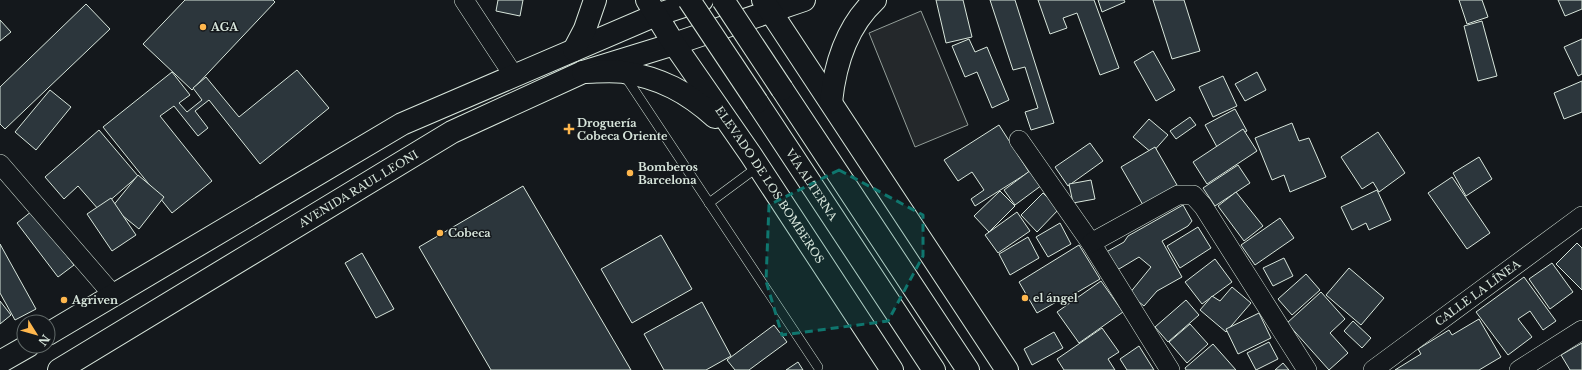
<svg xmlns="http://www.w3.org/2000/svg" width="1582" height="370" viewBox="0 0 1582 370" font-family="'Libre Baskerville',serif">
<rect width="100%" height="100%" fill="#14181c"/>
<path fill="#24282b" stroke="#939e99" d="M921,11l47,114 -53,22 -46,-114z"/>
<g fill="#2c363c" stroke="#d8e6dc">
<path d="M185,0h88l2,2 -83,88 -49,-46z"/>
<path d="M498,0h25l-3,16 -24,-5z"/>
<path d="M936,0h27l9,37 -26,6z"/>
<path d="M990,0h25l39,123 -23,7 -6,-18 13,-4 -13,-41 -12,3z"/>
<path d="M1038,0h56l25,68 -19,7 -23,-62 -14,5 4,10 -17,6z"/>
<path d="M1098,0h26l1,2 -23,10z"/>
<path d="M1153,0h31l16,51 -28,8z"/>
<path d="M1459,0h23l6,17 -21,7z"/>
<path d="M1558,0h24v9l-17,7z"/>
<path d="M86,4l24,25 -105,100 -5,-5v-37z"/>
<path d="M0,20l11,12 -11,9z"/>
<path d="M1482,21l15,55 -19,5 -14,-55z"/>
<path d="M969,39l6,13 12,-5 22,53 -17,8 -15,-36 -12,5 -13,-31z"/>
<path d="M1582,39v35l-4,2 -14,-29z"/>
<path d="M1153,51l22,39 -19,11 -22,-39z"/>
<path d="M297,70l32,38 -69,56 -51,-64 -14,11 13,17 -10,8 -24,-30 -14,10 52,65 -40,32 -69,-86 69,-55 18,23 -11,8 8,9 15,-12 -9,-12 13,-11 33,40z"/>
<path d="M1257,72l9,18 -21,11 -10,-17z"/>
<path d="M1223,76l14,30 -24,11 -14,-30z"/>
<path d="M1582,81v31l-18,7 -10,-26z"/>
<path d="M50,90l21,17 -35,43 -21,-18z"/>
<path d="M1235,109l12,22 -30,16 -12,-22z"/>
<path d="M1190,117l6,8 -20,14 -6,-8z"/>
<path d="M1149,119l19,16 -16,18 -19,-16z"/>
<path d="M1292,123l7,18 10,-3 17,39 -36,15 -6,-17 -12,5 -17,-42z"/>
<path d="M999,125l30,47 -54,34 -4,-7 13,-9 -12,-18 -14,9 -14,-21z"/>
<path d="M1243,129l14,22 -50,33 -14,-22z"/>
<path d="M99,130l39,46 -39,34 -21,-24 -14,13 -19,-22z"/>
<path d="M1378,132l27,41 -26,19 -6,-10 -11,7 -21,-32z"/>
<path d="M1090,143l13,18 -35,25 -13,-19z"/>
<path d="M1155,147l22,38 -34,20 -22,-38z"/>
<path d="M1479,157l13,22 -26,17 -13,-23z"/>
<path d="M1238,165l12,18 -35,23 -12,-18z"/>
<path d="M1031,170l11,15 -27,20 -11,-15z"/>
<path d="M138,175l26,22 -25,32 -27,-22z"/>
<path d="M1452,177l38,56 -23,16 -39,-56z"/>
<path d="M1091,180l4,19 -22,4 -4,-19z"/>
<path d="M523,186l108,184h-140l-72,-123z"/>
<path d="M1377,190l14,30 -22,10 -3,-7 -14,7 -11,-23z"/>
<path d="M1000,191l15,15 -26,26 -15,-16z"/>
<path d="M1236,192l27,34 -19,15 -26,-35z"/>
<path d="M1043,193l16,16 -22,23 -16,-17z"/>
<path d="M111,198l25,37 -24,16 -25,-37z"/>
<path d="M1183,205l9,16 -4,5 -26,15 20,36 -25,14 -13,15 -15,-12 22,-27 -12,-10 -20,12 -18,-14 23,-13 4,-6z"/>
<path d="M32,211l42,54 -16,12 -41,-54z"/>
<path d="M1017,212l13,19 -32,22 -13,-18z"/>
<path d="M1280,218l14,20 -39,27 -14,-20z"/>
<path d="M1060,223l11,21 -23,13 -12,-20z"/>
<path d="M1198,227l13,21 -31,20 -13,-22z"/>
<path d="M661,235l31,54 -60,34 -31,-54z"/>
<path d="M1028,237l11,21 -29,17 -11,-21z"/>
<path d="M1577,243l5,5v42l-26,-26z"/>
<path d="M0,244l36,65 -21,11 -15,-27z"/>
<path d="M1079,245l21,34 -41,24 -1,-2 -21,12 -18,-31z"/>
<path d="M362,253l32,56 -18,9 -31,-55z"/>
<path d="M1284,258l9,18 -20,10 -10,-18z"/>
<path d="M1215,259l17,23 -30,22 -17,-22z"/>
<path d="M1552,263l21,29 -23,17 -21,-30z"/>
<path d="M1349,268l35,30 -23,27 -35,-30z"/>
<path d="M1306,274l14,16 -28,25 -14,-16z"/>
<path d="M1524,277l32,44 -13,9 -13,-19 -12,8 14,18 -24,18 -32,-43z"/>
<path d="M1101,281l22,31 -44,31 -22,-31z"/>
<path d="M1232,287l19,16 -25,29 -26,-22 12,-14 8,5z"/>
<path d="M1321,292l24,27 -15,14 18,20 -19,17 -42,-47z"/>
<path d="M1186,300l13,15 -31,27 -13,-15z"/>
<path d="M0,301l11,14 -11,9z"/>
<path d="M702,302l29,54 -25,14h-42l-20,-36z"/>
<path d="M1259,313l12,25 -33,16 -12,-25z"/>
<path d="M1479,319l22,38 -22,13h-84l26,-16 -3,-5 31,-19 3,5z"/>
<path d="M1353,321l18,17 -9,10 -18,-17z"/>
<path d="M1190,324l18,20 -21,19 -18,-21z"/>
<path d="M774,325l13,17 -38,28h-14l-8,-10z"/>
<path d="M1102,328l17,24 -11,7 7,11h-51l-7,-11z"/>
<path d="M1054,332l9,16 -31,17 -8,-16z"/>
<path d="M1269,342l9,17 -22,11 -9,-17z"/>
<path d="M1582,343v27h-12l-9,-15z"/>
<path d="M1213,344l23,26h-50l-1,-2z"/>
<path d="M1139,346l15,24h-27l-7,-11z"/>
<path d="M798,362l5,8h-17z"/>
<path d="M1283,363l6,7h-14z"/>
</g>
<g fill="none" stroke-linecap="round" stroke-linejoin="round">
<g stroke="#d8e6dc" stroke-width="10">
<g id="lane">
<path d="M625,76l193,291"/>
<path d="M709,203l50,-37"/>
</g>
</g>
<g stroke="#d8e6dc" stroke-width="20">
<g id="street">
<path d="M464,0l50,76"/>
<path d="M1019,140l72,103 79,127"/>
<path d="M0,164l114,132"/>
<path d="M1091,243l87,-48h15l10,11 104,164"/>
<path id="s1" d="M1373,370l209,-154"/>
<path d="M1519,370l63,-40"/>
</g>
</g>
<g stroke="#d8e6dc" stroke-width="24">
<g id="secondary">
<path d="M48,334l354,-210 254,-109 46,-15"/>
<path d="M0,362l28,-16"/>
<path id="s2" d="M59,370l393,-238 131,-60 91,-28 130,-44"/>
</g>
</g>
<g stroke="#d8e6dc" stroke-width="24">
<g id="highway">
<path id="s3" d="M647,0l27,44 77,111 141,215"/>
<path d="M763,0l244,370"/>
<path d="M574,50l11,-21 10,-29"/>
<path d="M583,72c13,0 27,-2 40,0 38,6 64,20 92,45"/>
<path d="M782,89l186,281"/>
<path id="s4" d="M757,102l177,268"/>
<path d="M831,102c4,-38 15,-75 44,-102"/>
</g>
</g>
<use href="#lane" stroke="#14181c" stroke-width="9"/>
<use href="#street" stroke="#14181c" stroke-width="19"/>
<use href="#secondary" stroke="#14181c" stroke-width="22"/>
<use href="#highway" stroke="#14181c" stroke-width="22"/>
<g stroke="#d8e6dc" stroke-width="24" stroke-linecap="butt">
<g id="highway-bridge">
<path d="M689,0l68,102"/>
<path d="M723,0l59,89"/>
</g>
</g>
<use href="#highway-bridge" stroke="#14181c" stroke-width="22"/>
</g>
<path fill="#0f766e" fill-opacity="0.2" stroke="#0f766e" stroke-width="3" stroke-dasharray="8 5" stroke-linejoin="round" d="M839,170l84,45v41l-35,65 -106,14 -16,-54 3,-76z"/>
<g fill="#ffb74d" stroke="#14181c" stroke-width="1.5">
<circle cx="203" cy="27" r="4"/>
<path d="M567 123h4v4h4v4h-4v4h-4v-4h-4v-4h4z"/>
<circle cx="630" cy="173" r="4"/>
<circle cx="440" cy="233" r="4"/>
<circle cx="1025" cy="298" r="4"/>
<circle cx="64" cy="300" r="4"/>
</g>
<g text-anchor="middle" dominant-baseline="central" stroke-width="3" stroke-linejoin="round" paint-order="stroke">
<g font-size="11" font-weight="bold" fill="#d8e6dc" stroke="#14181c" text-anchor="start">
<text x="211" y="27">AGA</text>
<text x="577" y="123">Droguería<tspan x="577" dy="13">Cobeca Oriente</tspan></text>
<text x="638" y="167">Bomberos<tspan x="638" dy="13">Barcelona</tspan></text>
<text x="448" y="233">Cobeca</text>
<text x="1033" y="298">el ángel</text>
<text x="72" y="300">Agriven</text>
</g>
<g font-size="11" fill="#d8e6dc" stroke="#14181c">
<text stroke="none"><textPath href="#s3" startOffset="222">ELEVADO DE LOS BOMBEROS</textPath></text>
<text stroke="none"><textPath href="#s4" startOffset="99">VÍA ALTERNA</textPath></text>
<text stroke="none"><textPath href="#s2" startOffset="350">AVENIDA RAUL LEONI</textPath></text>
<text stroke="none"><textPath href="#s1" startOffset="130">CALLE LA LÍNEA</textPath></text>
</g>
</g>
<g transform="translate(36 334) rotate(127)"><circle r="19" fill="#14181c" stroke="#626a69"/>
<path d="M0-3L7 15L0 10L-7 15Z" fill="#ffb74d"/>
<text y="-6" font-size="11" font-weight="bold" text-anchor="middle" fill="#d8e6dc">N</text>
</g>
</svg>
